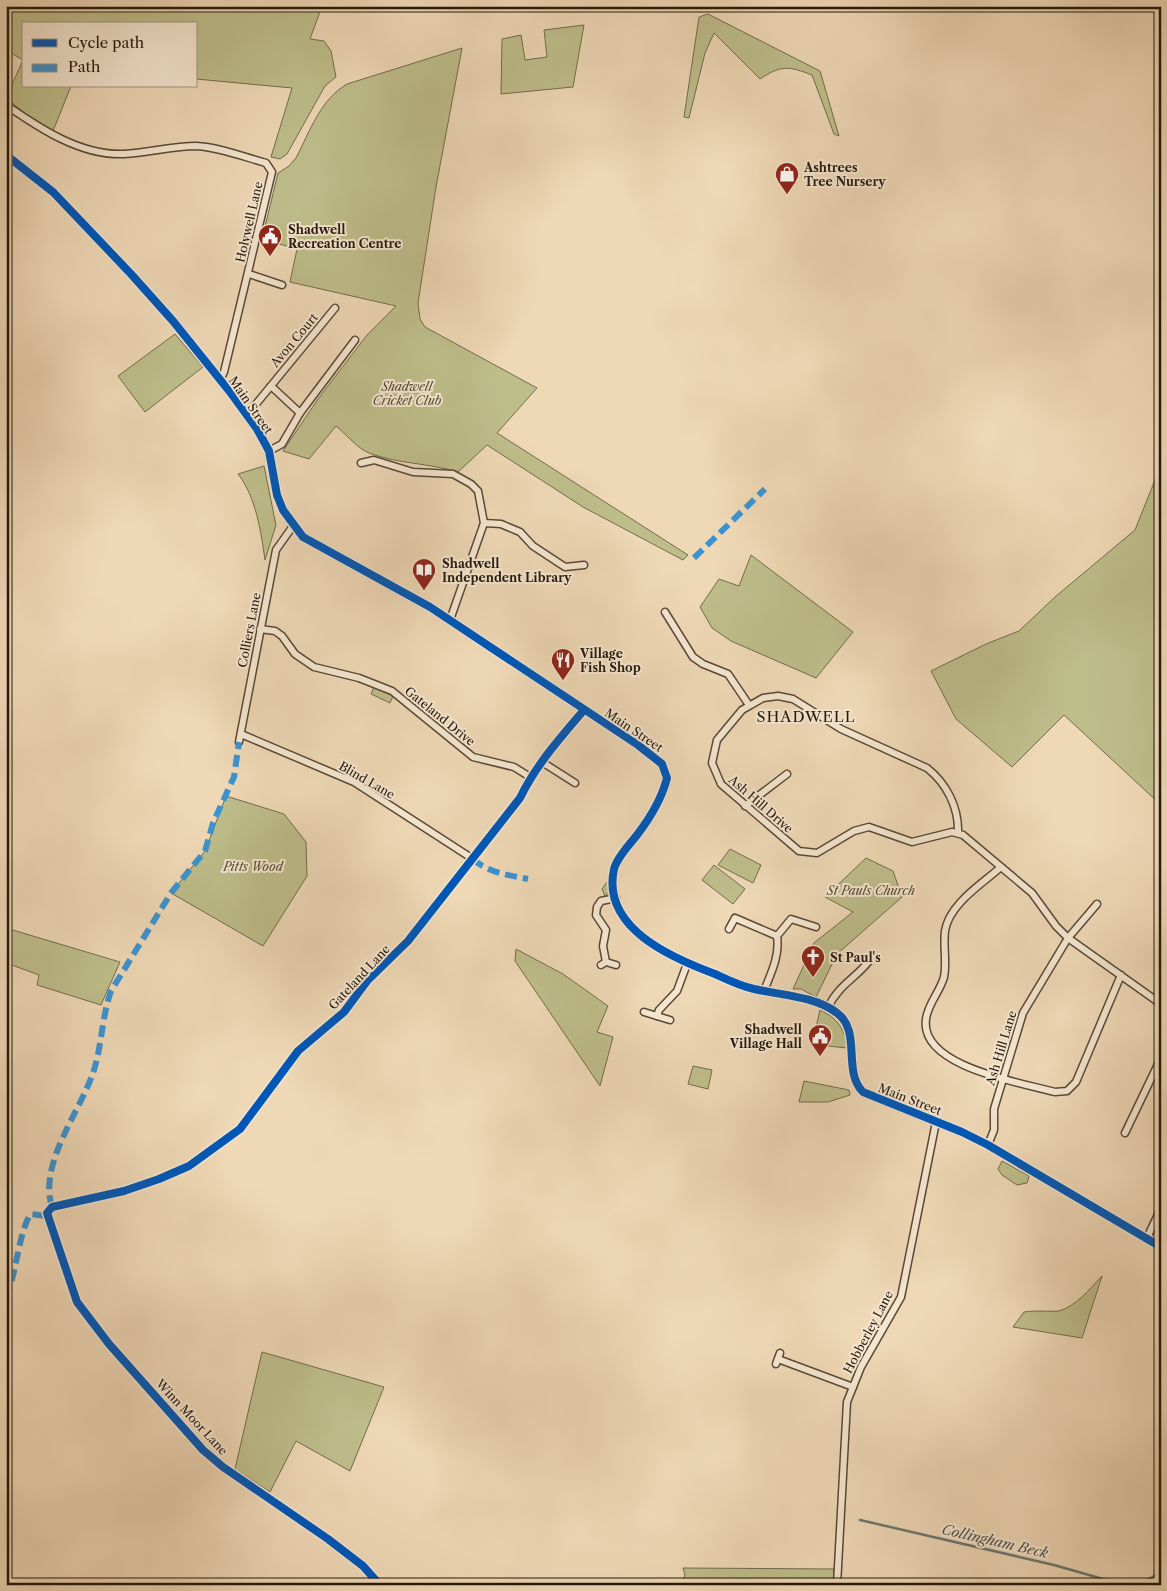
<svg xmlns="http://www.w3.org/2000/svg" width="1167" height="1591" viewBox="0 0 1167 1591" font-family="'Libre Caslon Text',serif">
<rect width="100%" height="100%" fill="#efd8b6"/>
<filter id="stains"><feTurbulence type="fractalNoise" baseFrequency=".004" numOctaves="4"/><feColorMatrix values="0 0 0 0 .2 0 0 0 0 .09 0 0 0 0 .02 0 0 0 .5 -.17"/></filter>
<radialGradient id="worn" r=".72"><stop offset=".6" stop-color="#630" stop-opacity="0"/><stop offset="1" stop-color="#630" stop-opacity=".3"/></radialGradient>
<g fill="#bebe8b" stroke="#726c4c">
<path d="M6,6h316l-12,33 14,2 7,10 5,26 -11,9 -38,68 -7,5 -9,-2 21,-69 -96,-9v-55h-172v62h47l-18,45 -21,-12 -26,-21 17,-38 -17,-10z"/>
<path d="M708,14l112,57 19,65 -5,-2 -22,-59c-23,-9 -31,-10 -52,4l-46,-46 -9,20 -16,65 -5,-1 15,-100z"/>
<path d="M584,25l-11,62 -72,7 1,-55 19,-4 4,25 22,-3 -3,-27z"/>
<path d="M462,48l-26,139 -18,116 2,16 5,8 112,61 -40,45 191,122 -5,5 -100,-53 -96,-62 -29,27c-29,-9 -60,-8 -89,-19 -11,-4 -23,-19 -33,-27l-27,33 -26,-8 35,-52 49,-64 29,-29 -106,-24 7,-33 -35,-10 16,-66 11,-7 7,-8c14,-27 24,-58 51,-74z"/>
<path d="M175,334l28,33 -58,45 -27,-36z"/>
<path d="M1161,465v340l-97,-90 -52,52 -56,-48 -25,-48 55,-27 33,-13 36,-34 80,-67z"/>
<path d="M264,466l12,59 -11,35c-4,-28 -9,-63 -27,-86z"/>
<path d="M751,555l102,77 -37,46 -85,-37 -19,-13 -12,-21 19,-28 20,7z"/>
<path d="M374,687l19,9 -3,7 -19,-9z"/>
<path d="M226,796l58,18 22,28 1,34 -44,70 -92,-53 34,-42z"/>
<path d="M730,849l31,16 -8,18 -35,-18z"/>
<path d="M866,858l27,13 9,26 -65,57 -21,43 -15,-8h-8l21,-46 39,-31 -28,-15z"/>
<path d="M714,865l31,24 -12,15 -31,-24z"/>
<path d="M610,878v13l-5,5 -3,-7z"/>
<path d="M6,928l114,34 -19,43 -64,-20 2,-10 -30,-11 -3,5z"/>
<path d="M516,949l47,25 45,32 -11,26 16,5 -13,49 -85,-125z"/>
<path d="M820,1010c18,8 25,20 27,38l-19,-2 1,-6 -15,-4z"/>
<path d="M693,1066l19,4 -4,19 -20,-5z"/>
<path d="M804,1081l45,9 1,5 -22,7h-29z"/>
<path d="M1002,1161l27,15 -2,7 -10,2 -15,-10 -4,-6z"/>
<path d="M1102,1276l-20,62 -69,-11 11,-15c11,-2 28,0 35,-1 17,-5 31,-22 43,-35z"/>
<path d="M262,1352l122,35 -34,84 -54,-30 -26,51 -35,-23z"/>
<path d="M683,1568l151,1 -1,16h-152l4,-10z"/>
</g>
<g fill="none" stroke-linecap="round" stroke-linejoin="round">
<g stroke="#6c7872" stroke-width="2.5">
<path d="M860,1520l194,45 70,20"/>
<path d="M1129,1585l20,-6 12,-7"/>
</g>
<g stroke="#584936" stroke-width="9">
<g id="minor">
<path d="M6,105c33,23 75,51 118,49 24,-1 48,-8 72,-8 23,1 48,11 70,17l6,9 -48,200 -4,8"/>
<path d="M249,274l33,11"/>
<path d="M271,386l29,27"/>
<path d="M247,415l88,-107"/>
<path d="M269,451l13,-7 18,-31 55,-73"/>
<path d="M361,463l13,-3 39,12 40,2 18,10 7,7 6,32 -34,97"/>
<path d="M484,523l17,1 19,8 13,14 32,21 19,-2"/>
<path d="M665,612l28,45 10,7 25,10 21,31"/>
<path d="M260,629l15,2 7,5 13,18 19,13 45,11 33,13 81,66 41,10 16,10"/>
<path d="M241,734l113,48 119,77"/>
<path d="M239,742l37,-192 17,-24"/>
<path d="M542,762l33,21"/>
<path d="M745,806l42,-32"/>
<path d="M958,833c1,-26 -12,-50 -31,-65l-86,-39 -48,-30 -15,-3 -15,2 -21,12 -25,30 -5,23 9,21 78,67 18,2 37,-22 15,-4 43,15 40,-10 11,3 69,58 24,33 12,12 93,66"/>
<path d="M1001,867c-19,17 -52,37 -56,64 -2,15 2,31 -1,46 -4,15 -16,26 -18,42 -7,48 97,64 129,73l12,-1 9,-9 45,-107"/>
<path d="M729,929l6,-11 42,18"/>
<path d="M606,962l-3,-16 3,-16 -10,-15 1,-8 4,-6 15,-3"/>
<path d="M601,965l5,-3 10,3"/>
<path d="M764,991c7,-18 16,-35 13,-55l14,-17 25,8"/>
<path d="M828,1008c10,-24 32,-32 44,-51"/>
<path d="M644,1012l26,8"/>
<path d="M657,1016l2,-6 18,-19 10,-27"/>
<path d="M1125,1133l36,-75"/>
<path d="M988,1145l6,-15v-21l29,-96 45,-75 29,-34"/>
<path d="M1147,1238l14,-30"/>
<path d="M778,1359l75,28"/>
<path d="M776,1364l4,-11"/>
<path d="M380,1585l-17,-19 -35,-27 -105,-72 -20,-17 -94,-106 -32,-42 -30,-89 5,-6 72,-16 35,-12 30,-13 51,-37 58,-78 46,-39 23,-31 41,-40 112,-143c16,-33 40,-60 64,-88"/>
<path d="M837,1585l10,-183 14,-35 40,-70 35,-175"/>
</g>
</g>
<g stroke="#584936" stroke-width="10">
<path id="tertiary" d="M6,155l47,37 78,82 42,47 57,71 27,37 12,22 8,44 6,15 20,27 127,70 208,138 24,19 5,14c-5,20 -17,40 -30,57 -7,9 -20,22 -23,34 -13,59 58,89 101,105 13,6 25,12 39,15 26,6 61,7 83,24 25,18 5,58 26,79l99,40 26,13 173,102"/>
</g>
<use href="#minor" stroke="#f5e6d0" stroke-width="6"/>
<use href="#tertiary" stroke="#f5e6d0" stroke-width="8"/>
<g stroke="#3b93d2" stroke-width="6" stroke-dasharray="12 6" stroke-linecap="butt">
<path d="M694,558l71,-69"/>
<path d="M473,859c15,14 36,16 55,20"/>
<path d="M52,1207c-14,-44 29,-96 42,-137 8,-26 8,-54 17,-79l60,-98 34,-42 8,-28 21,-46 5,-35"/>
<path d="M6,1298c11,-27 11,-57 24,-84l17,2"/>
</g>
<g stroke="#f5e6d0" stroke-width="11">
<g id="cycleway">
<path d="M6,155l47,37 78,82 42,47 57,71 27,37 12,22 8,44 6,15 20,27 127,70 208,138 24,19 5,14c-5,20 -17,40 -30,57 -7,9 -20,22 -23,34 -13,59 58,89 101,105 13,6 25,12 39,15 26,6 61,7 83,24 25,18 5,58 26,79l99,40 26,13 173,102"/>
<path d="M380,1585l-17,-19 -35,-27 -105,-72 -20,-17 -94,-106 -32,-42 -30,-89 5,-6 72,-16 35,-12 30,-13 51,-37 58,-78 46,-39 23,-31 41,-40 112,-143c16,-33 40,-60 64,-88"/>
</g>
</g>
<use href="#cycleway" stroke="#0057b8" stroke-width="8"/>
</g>
<defs>
<g id="shop-pin" transform="scale(1.25)"><path d="M0 17L-7.5 6A9.5 9.5 0 1 1 7.5 6Z" fill="#8f2418" stroke="#f5e6d0"/><path d="M-5-2.5h2.3a2.7 3.5 0 0 1 5.4 0H5L5.5 6h-11ZM-1.5-2.5h3a1.5 2.3 0 0 0-3 0Z" fill="#fff"/></g>
<g id="civic-pin" transform="scale(1.25)"><path d="M0 17L-7.5 6A9.5 9.5 0 1 1 7.5 6Z" fill="#8f2418" stroke="#f5e6d0"/><path d="M-.6-6.5H3V-4.5H.6V-3L4-1V1h2V6H-6V1h2V-1L-.6-3ZM-1.2 2.5V6h2.4V2.5Z" fill="#fff"/></g>
<g id="library-pin" transform="scale(1.25)"><path d="M0 17L-7.5 6A9.5 9.5 0 1 1 7.5 6Z" fill="#8f2418" stroke="#f5e6d0"/><path d="M-6-4Q-3-5.5-.7-3.5V5Q-3 3-6 4ZM6-4Q3-5.5 .7-3.5V5Q3 3 6 4Z" fill="#fff"/></g>
<g id="restaurant-pin" transform="scale(1.25)"><path d="M0 17L-7.5 6A9.5 9.5 0 1 1 7.5 6Z" fill="#8f2418" stroke="#f5e6d0"/><path d="M-5-6h1v4h1v-4h1v4h1v-4h1v5L-1.5 .5V6h-2V.5L-5-1ZM5-6V6H3V1.5H1.5Q1.5-4 5-6Z" fill="#fff"/></g>
<g id="church-pin" transform="scale(1.25)"><path d="M0 17L-7.5 6A9.5 9.5 0 1 1 7.5 6Z" fill="#8f2418" stroke="#f5e6d0"/><path d="M-1.2-6h2.4v3.5h3.3v2.4h-3.3V6h-2.4V-.1h-3.3v-2.4h3.3Z" fill="#fff"/></g>
</defs>
<g fill-rule="evenodd">
<use href="#shop-pin" x="787" y="174"/>
<use href="#civic-pin" x="270" y="236"/>
<use href="#library-pin" x="424" y="570"/>
<use href="#restaurant-pin" x="563" y="660"/>
<use href="#church-pin" x="813" y="957"/>
<use href="#civic-pin" x="820" y="1036"/>
</g>
<g text-anchor="middle" dominant-baseline="central" stroke-width="4" stroke-linejoin="round" paint-order="stroke">
<g font-size="12" font-weight="bold" fill="#25190c" stroke="#f5e6d0" text-anchor="start">
<text x="804" y="167">Ashtrees<tspan x="804" dy="14">Tree Nursery</tspan></text>
<text x="288" y="229">Shadwell<tspan x="288" dy="14">Recreation Centre</tspan></text>
<text x="442" y="563">Shadwell<tspan x="442" dy="14">Independent Library</tspan></text>
<text x="580" y="653">Village<tspan x="580" dy="14">Fish Shop</tspan></text>
<text x="830" y="957">St Paul's</text>
<text x="802" y="1029" text-anchor="end">Shadwell<tspan x="802" dy="14">Village Hall</tspan></text>
</g>
<g font-size="12" fill="#25190c" stroke="#f5e6d0">
<text transform="translate(249 222) rotate(-77)">Holywell Lane</text>
<text transform="translate(294 340) rotate(-50)">Avon Court</text>
<text transform="translate(251 405) rotate(55)">Main Street</text>
<text transform="translate(249 630) rotate(-79)">Colliers Lane</text>
<text transform="translate(440 716) rotate(39)">Gateland Drive</text>
<text transform="translate(634 730) rotate(34)">Main Street</text>
<text transform="translate(367 780) rotate(30)">Blind Lane</text>
<text transform="translate(761 804) rotate(41)">Ash Hill Drive</text>
<text transform="translate(359 977) rotate(-47)">Gateland Lane</text>
<text transform="translate(1001 1048) rotate(-73)">Ash Hill Lane</text>
<text transform="translate(910 1099) rotate(21)">Main Street</text>
<text transform="translate(868 1332) rotate(-62)">Hobberley Lane</text>
<text transform="translate(192 1417) rotate(47)">Winn Moor Lane</text>
</g>
<g font-size="12" font-style="italic" fill="#534b32" stroke="#f5e6d0">
<text x="407" y="386">Shadwell<tspan x="407" dy="14">Cricket Club</tspan></text>
<text x="253" y="866">Pitts Wood</text>
<text x="871" y="890">St Pauls Church</text>
</g>
<g font-size="14" font-style="italic" fill="#4f5148" stroke="#f5e6d0">
<text transform="translate(995 1541) rotate(13)">Collingham Beck</text>
</g>
<g font-size="15" letter-spacing="1" fill="#25190c" stroke="#f5e6d0">
<text x="806" y="716">SHADWELL</text>
</g>
</g>
<rect width="1167" height="1591" fill="none" stroke="#efd8b6" stroke-width="25"/>
<rect x="8" y="8" width="1152" height="1576" fill="none" stroke="#25190c" stroke-width="2.5"/>
<rect x="12" y="12" width="1142" height="1566" fill="none" stroke="#25190c"/>
<rect x="22" y="22" width="175" height="65" fill="#f5e6d0" stroke="#a29482"/>
<rect x="32" y="39" width="25" height="8" fill="#0057b8" stroke="#a29482"/>
<text x="68" y="48" font-size="15" fill="#25190c">Cycle path</text>
<rect x="32" y="64" width="25" height="8" fill="#3b93d2" stroke="#a29482"/>
<text x="68" y="72" font-size="15" fill="#25190c">Path</text>
<rect width="100%" height="100%" filter="url(#stains)"/>
<rect width="100%" height="100%" fill="url(#worn)"/>
</svg>
